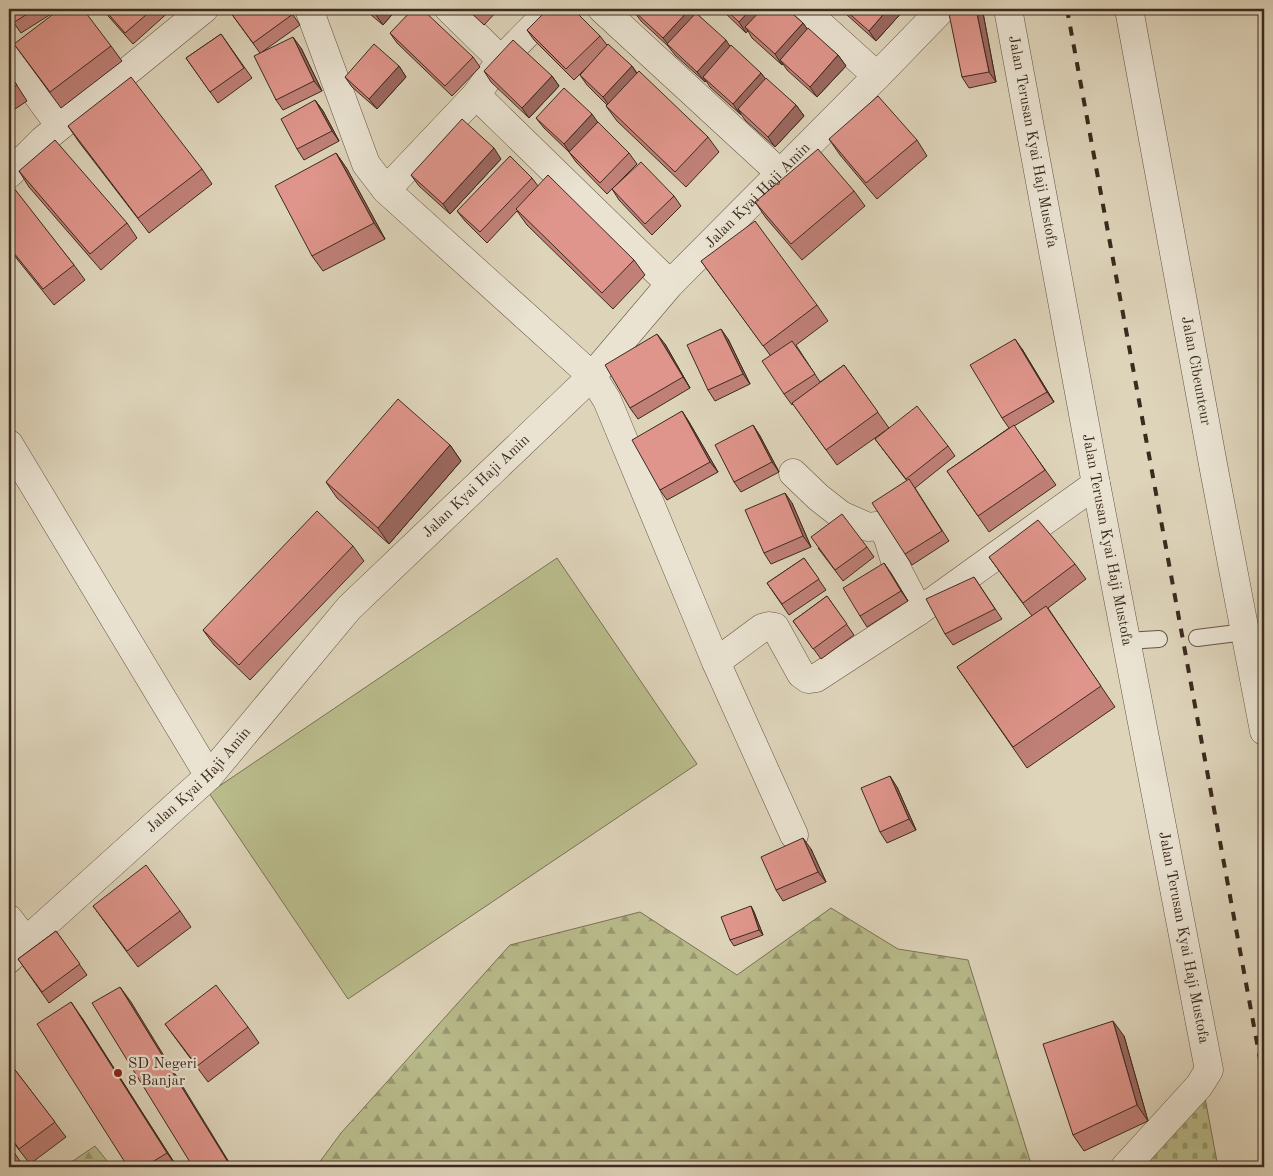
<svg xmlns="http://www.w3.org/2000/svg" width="1273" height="1176" viewBox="0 0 1273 1176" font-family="'Old Standard TT',serif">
<defs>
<pattern id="forest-firs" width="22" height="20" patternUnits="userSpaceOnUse" patternTransform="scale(1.25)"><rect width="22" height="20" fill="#b9bb8b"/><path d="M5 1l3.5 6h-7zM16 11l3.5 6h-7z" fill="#989871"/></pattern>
<pattern id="cemetery-stones" width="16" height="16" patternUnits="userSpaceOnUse" patternTransform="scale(1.25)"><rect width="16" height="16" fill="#b9bb8b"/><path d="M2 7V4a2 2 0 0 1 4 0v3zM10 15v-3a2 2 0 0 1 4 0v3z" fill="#989871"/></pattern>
</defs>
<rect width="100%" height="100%" fill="#ded4ba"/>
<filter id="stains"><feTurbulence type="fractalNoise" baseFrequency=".004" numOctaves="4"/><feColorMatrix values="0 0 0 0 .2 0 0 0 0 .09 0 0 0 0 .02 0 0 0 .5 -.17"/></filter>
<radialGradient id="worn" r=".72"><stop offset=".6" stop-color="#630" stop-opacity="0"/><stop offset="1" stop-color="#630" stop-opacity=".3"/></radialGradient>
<g fill="url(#forest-firs)" stroke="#7a7255">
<path d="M831,908l67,41 70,11 64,207h-716l25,-34 169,-188 130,-33 97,63z"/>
<path d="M95,1146l17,21h-48z"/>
</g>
<path fill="url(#cemetery-stones)" stroke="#7a7255" d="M1205,1098l13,69h-85z"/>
<path fill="#b9bb8b" stroke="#7a7255" d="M557,558l140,206 -349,235 -139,-206z"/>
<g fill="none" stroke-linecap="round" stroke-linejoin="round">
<g stroke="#645446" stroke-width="18">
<g id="service">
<path d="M1197,638l48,-6"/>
<path d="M1126,641l33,-2"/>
</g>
</g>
<g stroke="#645446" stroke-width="29">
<g id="minor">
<path d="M309,9l57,155 20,26 206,186 15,24 109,262 78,173"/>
<path d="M449,9l52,51"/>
<path d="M551,9l-50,51 -25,35 194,189"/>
<path d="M602,9l179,165"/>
<path d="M803,9l74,67"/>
<path id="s1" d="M1008,9l88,475 113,586 -10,16 -74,81"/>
<path id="s2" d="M1129,9l86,466 49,256"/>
<path d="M9,56l51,70"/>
<path d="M9,174l34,-34 161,-131"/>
<path d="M386,190l90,-95"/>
<path d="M9,444l200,332"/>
<path d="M793,473l25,24 23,18 27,12 9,-1 6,3 5,9 10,33 21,40"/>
<path d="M716,662l46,-34 7,-2 6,1 26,47 7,5 8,-1 103,-67 177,-127"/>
<path d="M9,919l17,22"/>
<path id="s3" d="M9,959l16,-17 184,-166 140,-168 243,-232 78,-92 207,-208 65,-67"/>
</g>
</g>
<use href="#service" stroke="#eae3d2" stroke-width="16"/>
<use href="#minor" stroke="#eae3d2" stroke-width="28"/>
<path stroke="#3c2a1f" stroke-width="4" stroke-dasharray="9 9" stroke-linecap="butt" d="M1067,9l197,1072"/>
</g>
<g fill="#c08078" stroke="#3c2a1f">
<path d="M9,9h50l-38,24 -12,-17z"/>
<path d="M102,9h70l-39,35z"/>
<path d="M228,9h61l11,16 -38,27 39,-4 21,43 -39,19 -7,-10 -16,-47z"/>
<path d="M364,9h33l-14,16z"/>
<path d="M467,9h30l1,1 -14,15z"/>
<path d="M635,9h59l4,6 32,32 31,26 4,6 31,26 8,11 -29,31 -30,-27 -4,-6h-1l-30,-27 -4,-6 -1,1 -30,-27 -7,-9 -27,-25 -8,-11z"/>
<path d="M721,9h66l16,14 4,6 31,26 8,11 -29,31 -30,-27 -4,-6 -1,1 -30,-27 -4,-7 -2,2z"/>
<path d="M842,9h61l1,1 -28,31 -30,-27z"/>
<path d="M983,13l13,69 -27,6 -7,-11z"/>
<path d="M527,30l73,6 7,9 25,21 5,7 71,64 11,15 -33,35 -69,-66 -11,-15 1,-1 -20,-20 -7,-10 10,-11 -16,16 -40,-40z"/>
<path d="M390,33l83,24 7,10 -28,29 -55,-53z"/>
<path d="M221,34l31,44 -34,25 -32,-45z"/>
<path d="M14,44l97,2 11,15 -61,47z"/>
<path d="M399,66l7,11 -29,32 -25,-22 -7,-10z"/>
<path d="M484,71l68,5 7,10 -30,32 -38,-36z"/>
<path d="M9,73l18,28 -18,12z"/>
<path d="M315,100l8,11 16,30 -35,19 -7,-11z"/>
<path d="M536,118l62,4 31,31 8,11 -30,30 -31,-32 -7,-10 -25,-24z"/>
<path d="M68,126l134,43 10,15 -63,49 -70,-91z"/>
<path d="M829,139l88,1 10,16 -50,43 -37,-44z"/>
<path d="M336,153l11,16 38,70 -62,32 -11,-15z"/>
<path d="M501,159l-51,55 -31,-28 -8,-11z"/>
<path d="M19,171l108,52 10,15 -36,32 -72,-83z"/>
<path d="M532,178l6,8 96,74 11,15 -32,34 -86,-84 -10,-14 -30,32 -22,-22 -8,-10z"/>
<path d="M9,184l65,81 11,15 -31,25 -45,-56z"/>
<path d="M612,189l62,7 7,10 -29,29 -33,-35z"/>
<path d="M854,191l11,15 -63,54 -36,-42 -11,-16z"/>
<path d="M701,261l116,44 11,16 -32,24 24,37 24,-17 45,63 -52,37 -44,-61 -1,1 -8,-11 -14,-39z"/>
<path d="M9,297l3,5 -3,3z"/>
<path d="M728,339l22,45 -35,17 -7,-11z"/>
<path d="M665,344l25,44 -52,31 -8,-11z"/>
<path d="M1022,349l32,53 -40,24 42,59 -67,47 -42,-61 62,-43 -7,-10z"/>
<path d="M682,411l7,11 29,50 -51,28 -7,-10z"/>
<path d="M753,425l7,11 19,36 -38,20 -7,-10z"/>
<path d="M875,439l73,7 7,10 -40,32 34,53 -37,24 -7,-11 2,-73z"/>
<path d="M450,445l11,16 -72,83 -52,-46 -11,-16z"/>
<path d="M792,503l19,44 -40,17 -7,-11z"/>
<path d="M353,546l11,15 -114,119 -36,-35 -11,-15z"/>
<path d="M867,547l7,10 -31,24 -25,-33z"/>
<path d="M989,557l86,7 11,15 -38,29 67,99 -88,61 -70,-101 75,-51z"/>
<path d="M804,558l22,32 -37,25 -22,-32z"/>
<path d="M884,563l24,38 -41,26 -7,-11z"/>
<path d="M974,577l28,42 -49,26 -8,-11z"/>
<path d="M827,596l27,39 -33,24 -28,-38z"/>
<path d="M897,787l19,43 -29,13 -7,-11z"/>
<path d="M811,849l15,33 -43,19 -7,-11z"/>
<path d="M93,906l87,5 11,16 -53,40z"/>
<path d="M751,906l3,6 9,23 -29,11 -4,-6z"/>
<path d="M56,931l31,44 -38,28 -31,-44z"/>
<path d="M82,1018l95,149h-49z"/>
<path d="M165,1024l83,3 11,16 -51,39z"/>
<path d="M1124,1036l24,85 -64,30 -11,-16z"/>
<path d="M9,1062l57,75 -36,27 -21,-27z"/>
<path d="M9,1145l11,16 -8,6h-3z"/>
</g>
<g fill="#9c6861" stroke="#3c2a1f">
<path d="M381,9h16l-14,16 -7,-10z"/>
<path d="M690,9h4l6,8 -29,31 -8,-10z"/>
<path d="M751,9h17l-23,18 3,4 -2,2 -7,-11z"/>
<path d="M888,9h15l1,1 -28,31 -7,-10z"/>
<path d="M976,9h4l3,4 13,69 -7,-10z"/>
<path d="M803,23l8,11 -31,26 3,4 -1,1 -7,-11z"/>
<path d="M293,37l8,11 21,43 -8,-10z"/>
<path d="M726,40l7,11 -30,26 3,4 -1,1 -8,-10z"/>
<path d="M838,55l8,11 -29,31 -7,-10z"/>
<path d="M399,66l7,11 -29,32 -8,-10z"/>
<path d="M632,66l7,11 -28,31 -8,-11z"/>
<path d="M761,73l8,10 -31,26 3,5h-1l-7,-10z"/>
<path d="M552,76l7,10 -30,32 -7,-10z"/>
<path d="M315,100l8,11 16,30 -7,-10z"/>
<path d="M796,105l8,11 -29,31 -7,-10z"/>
<path d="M592,114l7,10 -28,30 -7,-10z"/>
<path d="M494,148l7,11 -51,55 -7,-10z"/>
<path d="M336,153l11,16 38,70 -11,-16z"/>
<path d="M721,329l7,10 22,45 -7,-10z"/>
<path d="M657,334l8,10 25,44 -7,-11z"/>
<path d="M1015,339l7,10 32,53 -7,-10z"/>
<path d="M682,411l7,11 29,50 -8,-10z"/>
<path d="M753,425l7,11 19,36 -7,-10z"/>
<path d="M450,445l11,16 -72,83 -11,-16z"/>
<path d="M785,493l7,10 19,44 -8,-11z"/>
<path d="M884,563l7,10 17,28 -7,-10z"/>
<path d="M890,776l7,11 19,43 -7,-11z"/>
<path d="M803,838l8,11 15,33 -8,-10z"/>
<path d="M751,906l3,6 9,23 -4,-5z"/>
<path d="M120,987l11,15 101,165h-1z"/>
<path d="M71,1002l11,16 95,149 -10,-14z"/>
<path d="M1113,1021l11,15 24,85 -11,-16z"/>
</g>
<g fill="#df958b" stroke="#3c2a1f">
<path d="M9,9h26l-22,14 -4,-7z"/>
<path d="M60,9h23l28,37 -61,46 -36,-48z"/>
<path d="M104,9h49l-28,24z"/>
<path d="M228,9h61l4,5 -40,29z"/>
<path d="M369,9h12l-5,6z"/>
<path d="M413,9h9l51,48 -28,29 -55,-53z"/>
<path d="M470,9h12l-5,6z"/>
<path d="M548,9h25l27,27 -34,33 -39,-39z"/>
<path d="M635,9h55l-27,29 -30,-28z"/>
<path d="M725,9h26l-12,13z"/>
<path d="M762,9h25l16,14 -28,31 -30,-27z"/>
<path d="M844,9h44l-19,22z"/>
<path d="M948,9h28l13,63 -27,5z"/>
<path d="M696,13l30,27 -29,32 -30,-28z"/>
<path d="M808,28l30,27 -28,32 -30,-27z"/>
<path d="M221,34l23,34 -34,24 -24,-34z"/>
<path d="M293,37l21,44 -38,19 -22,-44z"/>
<path d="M513,40l39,36 -30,32 -38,-37z"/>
<path d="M374,44l25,22 -30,33 -24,-22z"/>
<path d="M608,44l24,22 -29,31 -23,-22z"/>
<path d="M731,45l30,28 -28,31 -30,-27z"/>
<path d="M639,71l69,66 -33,35 -69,-66z"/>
<path d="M9,74l8,11 -8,6z"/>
<path d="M131,77l71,92 -64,49 -70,-92z"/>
<path d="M766,78l30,27 -28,32 -30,-28z"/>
<path d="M564,88l28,26 -28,30 -28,-26z"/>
<path d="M878,96l39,44 -51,43 -37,-44z"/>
<path d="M315,100l17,31 -35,18 -16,-30z"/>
<path d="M462,119l32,29 -51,56 -32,-29z"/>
<path d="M598,122l31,31 -29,30 -31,-31z"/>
<path d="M55,140l72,83 -37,31 -71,-83z"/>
<path d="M818,149l36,42 -63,53 -36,-42z"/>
<path d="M336,153l38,70 -62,33 -37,-70z"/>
<path d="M510,156l22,22 -52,54 -23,-21z"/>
<path d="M641,162l33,34 -29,28 -33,-35z"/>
<path d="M548,175l86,85 -32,33 -86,-84z"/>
<path d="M10,183l64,82 -31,24 -34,-42v-63z"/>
<path d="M755,221l62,84 -54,41 -62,-85z"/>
<path d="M721,329l22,45 -35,16 -21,-45z"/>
<path d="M657,334l26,43 -53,31 -25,-43z"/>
<path d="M1015,339l32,53 -45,26 -32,-53z"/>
<path d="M792,341l23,33 -31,20 -22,-33z"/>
<path d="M844,365l34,47 -52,38 -34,-47z"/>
<path d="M398,399l52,46 -72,83 -52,-46z"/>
<path d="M917,406l31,40 -42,33 -31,-40z"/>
<path d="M682,411l28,51 -50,28 -28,-50z"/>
<path d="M753,425l19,37 -38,20 -19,-37z"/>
<path d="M1014,425l31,45 -67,46 -31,-45z"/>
<path d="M909,479l33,52 -37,23 -33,-51z"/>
<path d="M785,493l18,43 -39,17 -19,-43z"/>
<path d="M317,511l36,35 -114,119 -36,-35z"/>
<path d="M842,514l25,33 -32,23 -24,-33z"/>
<path d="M1038,520l37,44 -52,39 -34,-46z"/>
<path d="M804,558l15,21 -37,25 -15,-21z"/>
<path d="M884,563l17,28 -41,25 -17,-28z"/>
<path d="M974,577l21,32 -50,25 -19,-35z"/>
<path d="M827,596l20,28 -34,25 -20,-28z"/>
<path d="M1046,606l55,80 -88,61 -56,-80z"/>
<path d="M890,776l19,43 -29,13 -19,-44z"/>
<path d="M803,838l15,34 -42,18 -15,-33z"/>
<path d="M146,865l34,46 -53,40 -34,-45z"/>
<path d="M751,906l8,24 -29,10 -9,-23z"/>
<path d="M56,931l24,33 -38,28 -24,-33z"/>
<path d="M216,985l32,42 -51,39 -32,-42z"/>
<path d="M120,987l111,180h-38l-101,-164z"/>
<path d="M71,1002l96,151 -23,14h-16l-91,-143z"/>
<path d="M1113,1021l24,84 -64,30 -30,-91z"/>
<path d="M9,1062l46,60 -36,27 -10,-14z"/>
</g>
<circle fill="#8f2418" stroke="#eae3d2" stroke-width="2" cx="118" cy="1073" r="5"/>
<g text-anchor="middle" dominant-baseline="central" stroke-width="4.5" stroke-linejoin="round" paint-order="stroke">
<g font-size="15" fill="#3c2a1f" stroke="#eae3d2">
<text stroke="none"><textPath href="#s1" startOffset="135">Jalan Terusan Kyai Haji Mustofa</textPath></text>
<text stroke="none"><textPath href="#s3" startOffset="1071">Jalan Kyai Haji Amin</textPath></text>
<text stroke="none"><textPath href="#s2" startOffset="368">Jalan Cibeunteur</textPath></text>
<text stroke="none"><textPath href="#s3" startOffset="666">Jalan Kyai Haji Amin</textPath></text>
<text stroke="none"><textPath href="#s1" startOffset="540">Jalan Terusan Kyai Haji Mustofa</textPath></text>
<text stroke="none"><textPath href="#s3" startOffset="261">Jalan Kyai Haji Amin</textPath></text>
<text stroke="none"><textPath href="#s1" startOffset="945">Jalan Terusan Kyai Haji Mustofa</textPath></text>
</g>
<g font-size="15" fill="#3c2a1f" stroke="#eae3d2" text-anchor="start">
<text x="128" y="1064">SD Negeri<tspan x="128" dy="17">8 Banjar</tspan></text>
</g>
</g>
<rect width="1273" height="1176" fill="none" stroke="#ded4ba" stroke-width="30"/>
<rect x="10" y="10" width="1253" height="1156" fill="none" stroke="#3c2a1f" stroke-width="2.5"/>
<rect x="15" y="15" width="1243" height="1146" fill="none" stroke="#3c2a1f"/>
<rect width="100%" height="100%" filter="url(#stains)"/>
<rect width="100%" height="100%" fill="url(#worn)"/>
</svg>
